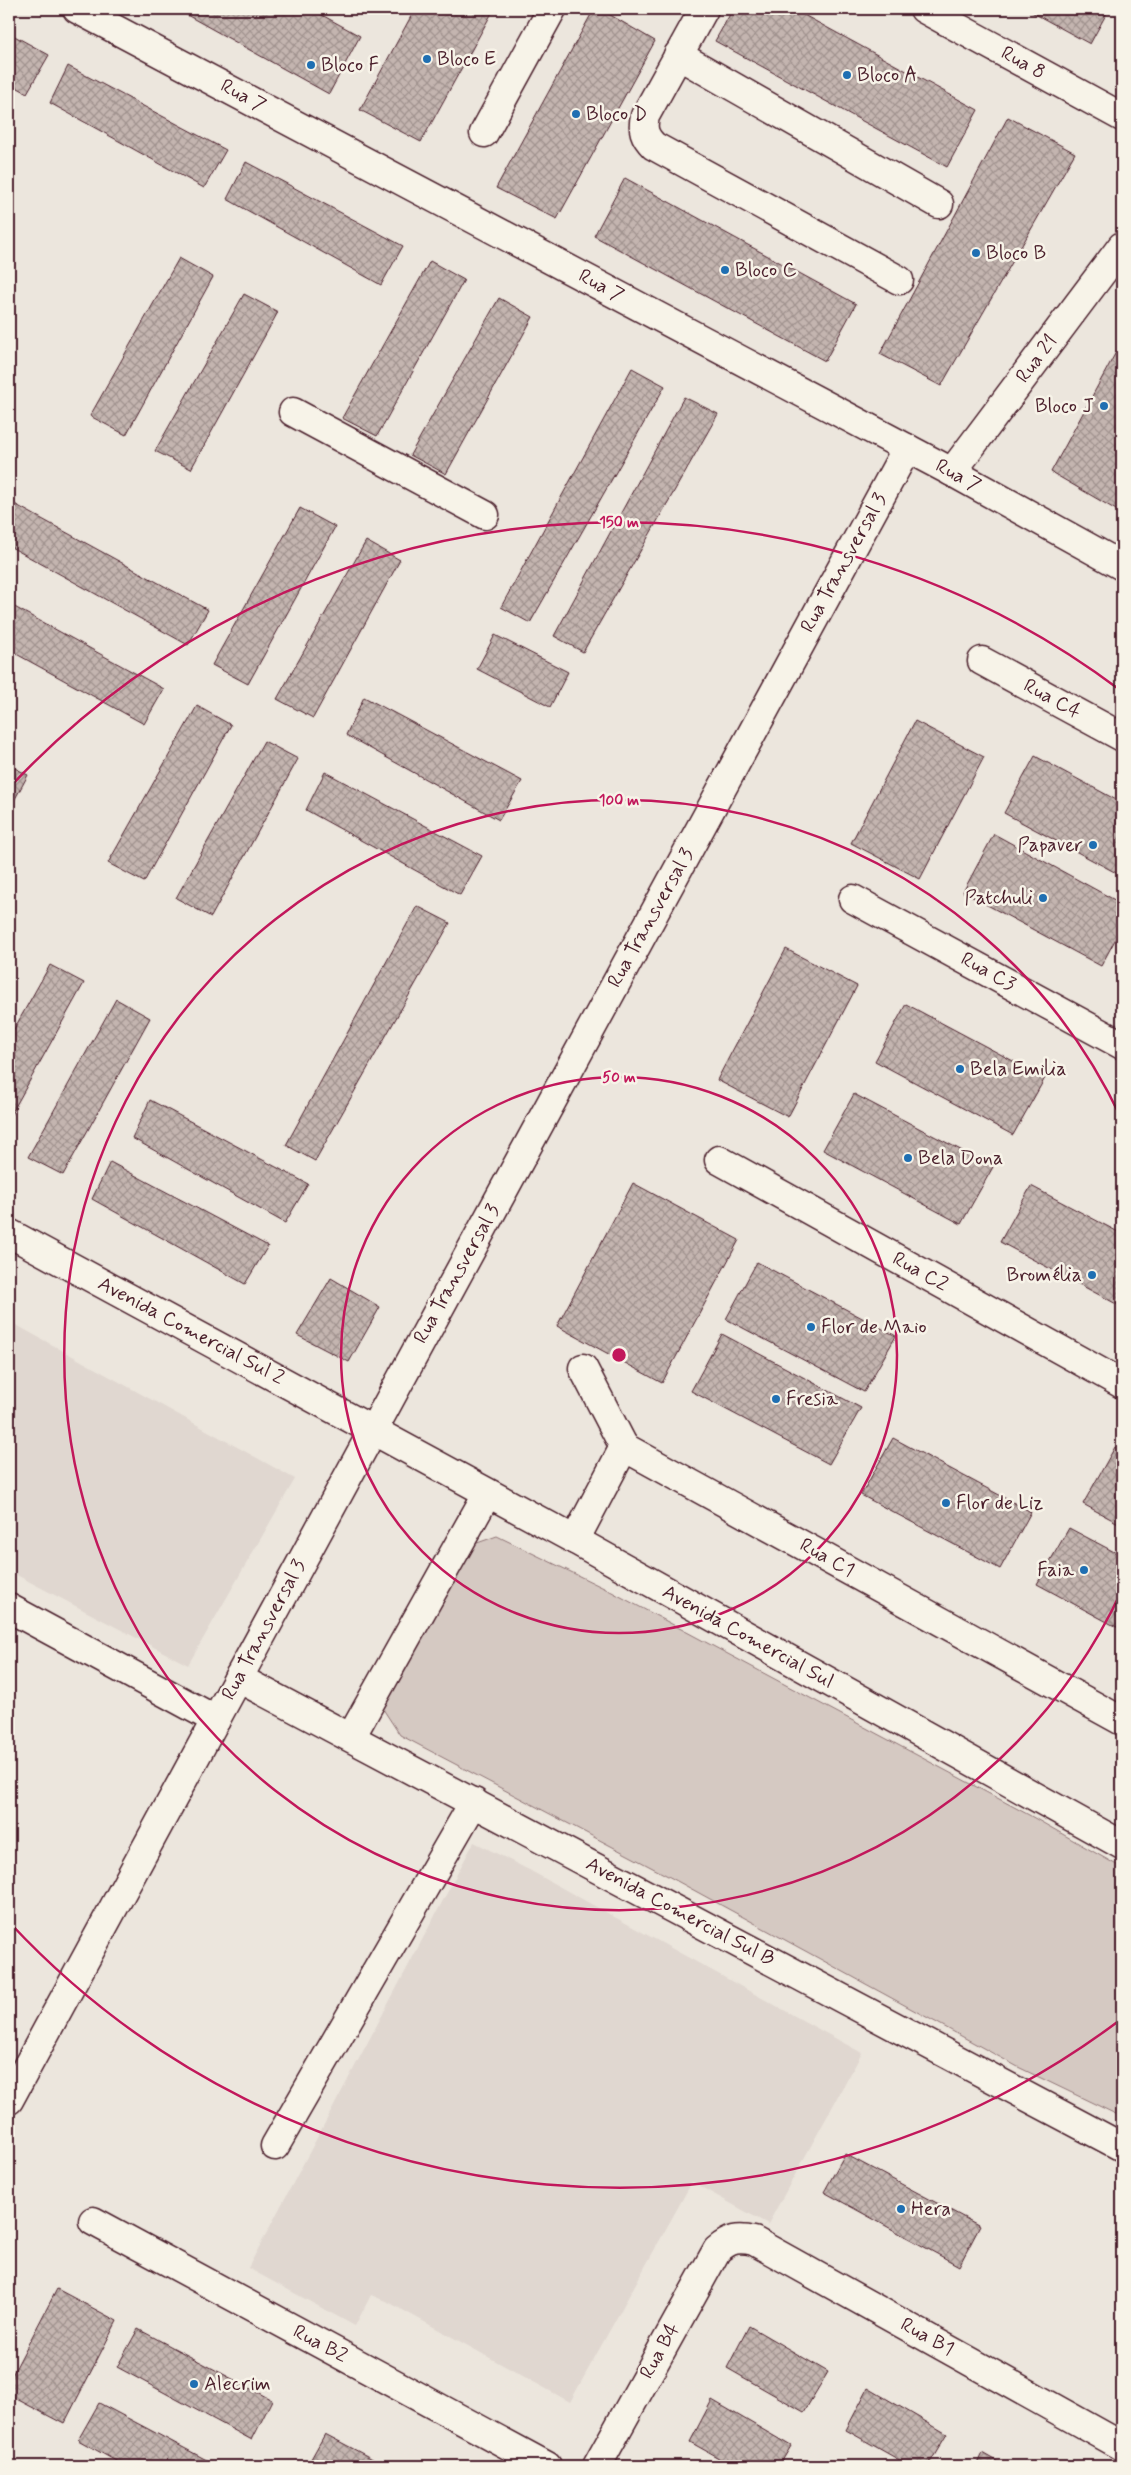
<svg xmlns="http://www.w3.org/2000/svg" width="1131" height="2475" viewBox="0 0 1131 2475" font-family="Mynerve,sans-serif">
<defs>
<pattern id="building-cross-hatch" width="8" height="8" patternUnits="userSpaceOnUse" patternTransform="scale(1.25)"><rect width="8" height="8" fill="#c4b5b0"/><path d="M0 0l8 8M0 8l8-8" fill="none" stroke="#a1938f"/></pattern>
</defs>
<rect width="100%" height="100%" fill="#ece6dd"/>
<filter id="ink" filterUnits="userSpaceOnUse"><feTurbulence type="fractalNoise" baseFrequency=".02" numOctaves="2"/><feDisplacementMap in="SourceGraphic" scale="10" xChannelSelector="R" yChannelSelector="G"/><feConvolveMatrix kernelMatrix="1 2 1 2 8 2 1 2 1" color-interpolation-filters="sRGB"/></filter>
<g filter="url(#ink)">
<g fill="#e0d7d0">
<path d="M9,1321l286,158 -107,186 -179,-94z"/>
<path d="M474,1842l57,29 331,182 -94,171 -76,-42 -122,220 -180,-99 -19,-8 -16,31 -107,-58z"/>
</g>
<path fill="#d5c9c2" stroke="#907476" d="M497,1536l113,55 419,224 93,53v249l-104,-50 -352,-192 -266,-140 -19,-29 82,-158z"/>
<g fill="url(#building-cross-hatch)" stroke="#4a1f2b">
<path d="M176,9h135l49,27 -31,58z"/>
<path d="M415,9h79l-73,133 -61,-32z"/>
<path d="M594,9h6l55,32 -98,178 -61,-31z"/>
<path d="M733,9h60l185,101 -31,57 -232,-126z"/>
<path d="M1026,9h83l-19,35z"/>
<path d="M9,33l40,22 -22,38 -18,-10z"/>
<path d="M68,66l158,84 -22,38 -154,-85z"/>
<path d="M1008,117l67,36 -134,233 -61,-32z"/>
<path d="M246,162l157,84 -22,39 -154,-86z"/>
<path d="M625,178l231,126 -31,57 -231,-125z"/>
<path d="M179,258l34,19 -87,158 -36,-19z"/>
<path d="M430,261l34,19 -87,156 -35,-18z"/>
<path d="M244,294l34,18 -87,157 -36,-18z"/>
<path d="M499,298l34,19 -87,157 -36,-19z"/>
<path d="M1122,341v163l-4,7 -67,-39z"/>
<path d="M632,368l33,18 -135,237 -29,-16z"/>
<path d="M684,397l34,17 -135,238 -29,-16z"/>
<path d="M9,501l199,109 -20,35 -179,-99z"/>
<path d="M300,508l35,19 -87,157 -36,-19z"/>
<path d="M366,541l34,19 -87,158 -36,-19z"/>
<path d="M9,604l155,85 -20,35 -135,-74z"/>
<path d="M495,635l73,37 -18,35 -73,-38z"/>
<path d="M364,697l158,84 -23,39 -153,-85z"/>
<path d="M197,706l34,19 -87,157 -36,-19z"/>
<path d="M915,721l69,36 -64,122 -69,-36z"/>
<path d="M264,741l34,18 -87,158 -35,-19z"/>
<path d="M1035,756l87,47v73l-118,-63z"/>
<path d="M9,765l19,10 -19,35z"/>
<path d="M325,772l157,84 -22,39 -154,-85z"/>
<path d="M994,834l128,70v23l-21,39 -138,-74z"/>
<path d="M417,906l33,17 -135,238 -29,-16z"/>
<path d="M786,949l71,37 -69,131 -71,-37z"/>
<path d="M50,965l34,18 -75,135v-80z"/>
<path d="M116,999l34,19 -87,157 -35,-18z"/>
<path d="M906,1004l139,74 -32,57 -138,-74z"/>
<path d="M854,1094l139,73 -32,57 -138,-74z"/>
<path d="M150,1100l158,84 -23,39 -153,-85z"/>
<path d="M110,1162l158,84 -23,38 -153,-85z"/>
<path d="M633,1183l106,57 -77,143 -105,-57z"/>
<path d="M1031,1186l91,48v73l-122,-65z"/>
<path d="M757,1262l139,74 -32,56 -138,-73z"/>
<path d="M331,1278l49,29 -31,55 -52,-27z"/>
<path d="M722,1334l139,74 -32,56 -138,-73z"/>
<path d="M893,1438l138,74 -31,57 -139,-74z"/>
<path d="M1115,1447l7,4v74l-39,-21z"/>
<path d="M1069,1528l53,28v74l-85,-46z"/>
<path d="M845,2154l135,72 -21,40 -135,-74z"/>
<path d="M57,2289l60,32 -53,103 -55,-29v-14z"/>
<path d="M749,2326l79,46 -24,40 -77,-44z"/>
<path d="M138,2329l134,71 -20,40 -135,-73z"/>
<path d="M868,2388l79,46 -19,32h-18l-64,-36z"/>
<path d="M712,2400l79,46 -12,20h-46l-43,-24z"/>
<path d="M99,2403l119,63h-93l-47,-26z"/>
<path d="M325,2434l61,32h-79z"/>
<path d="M982,2453l23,13h-29z"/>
</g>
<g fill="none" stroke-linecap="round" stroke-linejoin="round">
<g stroke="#4a1f2b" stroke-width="31">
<g id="minor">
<path d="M77,9l875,463 170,94"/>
<path d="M704,9l-59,107c-3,13 -1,20 9,30l245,134"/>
<path d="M924,9l198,108"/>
<path d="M678,55l261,149"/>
<path d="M484,133l68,-124"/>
<path d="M293,412l192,103"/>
<path d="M952,472l170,-226"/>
<path d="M982,661l140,76"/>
<path d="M853,899l269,146"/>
<path d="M719,1160l403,224"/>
<path d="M9,1233l566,307 547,305"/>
<path d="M583,1368l41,79"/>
<path d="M575,1540l49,-93 498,274"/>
<path d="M9,1608l207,112"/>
<path d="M238,1678l884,469"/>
<path d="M351,1737l136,-243"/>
<path d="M9,2100l898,-1652"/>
<path d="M275,2146l199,-344"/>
<path d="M93,2221l454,245"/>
<path d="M597,2466l120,-216c13,-11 21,-13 37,-9l368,205"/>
</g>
</g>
<use href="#minor" stroke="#f7f3e8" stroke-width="28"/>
</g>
</g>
<g fill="none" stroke="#c2185b" stroke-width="2.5">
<circle cx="619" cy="1355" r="278"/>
<path d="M1122 1590A555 555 0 1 1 1122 1120"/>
<path d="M1120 2020A833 833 0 0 1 10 1923M10 787A833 833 0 0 1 1120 690"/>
</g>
<g fill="#1f6fb2" stroke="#f7f3e8" stroke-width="2">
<circle cx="427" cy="59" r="5"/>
<circle cx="311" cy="65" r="5"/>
<circle cx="847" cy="75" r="5"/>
<circle cx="576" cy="114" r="5"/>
<circle cx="976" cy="253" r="5"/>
<circle cx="725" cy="270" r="5"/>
<circle cx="1104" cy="406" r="5"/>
<circle cx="1093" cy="845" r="5"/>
<circle cx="1043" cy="898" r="5"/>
<circle cx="960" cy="1069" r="5"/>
<circle cx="908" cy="1158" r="5"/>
<circle cx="1092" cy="1275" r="5"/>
<circle cx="811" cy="1327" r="5"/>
<circle cx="776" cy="1399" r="5"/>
<circle cx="946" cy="1503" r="5"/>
<circle cx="1084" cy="1570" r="5"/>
<circle cx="901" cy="2209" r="5"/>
<circle cx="194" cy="2384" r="5"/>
</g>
<g text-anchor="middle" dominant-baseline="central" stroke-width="5" stroke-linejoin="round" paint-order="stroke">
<g font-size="20" fill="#4a1f2b" stroke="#f7f3e8" text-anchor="start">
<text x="437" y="59">Bloco E</text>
<text x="321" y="65">Bloco F</text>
<text x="857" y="75">Bloco A</text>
<text x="586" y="114">Bloco D</text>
<text x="986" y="253">Bloco B</text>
<text x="735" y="270">Bloco C</text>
<text x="1094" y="406" text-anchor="end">Bloco J</text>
<text x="1083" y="845" text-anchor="end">Papaver</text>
<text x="1033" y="898" text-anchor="end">Patchuli</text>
<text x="970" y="1069">Bela Emilia</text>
<text x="918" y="1158">Bela Dona</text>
<text x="1082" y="1275" text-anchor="end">Bromélia</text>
<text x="821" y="1327">Flor de Maio</text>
<text x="786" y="1399">Fresia</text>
<text x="956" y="1503">Flor de Liz</text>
<text x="1074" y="1570" text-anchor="end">Faia</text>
<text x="911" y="2209">Hera</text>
<text x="204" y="2384">Alecrim</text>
</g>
<g font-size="20" fill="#4a1f2b" stroke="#f7f3e8">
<text transform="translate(1023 63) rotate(29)">Rua 8</text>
<text transform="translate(243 96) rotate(28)">Rua 7</text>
<text transform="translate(601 286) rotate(28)">Rua 7</text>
<text transform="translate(1037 359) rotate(-53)">Rua 21</text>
<text transform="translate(958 476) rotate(28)">Rua 7</text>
<text transform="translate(844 563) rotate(-61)">Rua Transversal 3</text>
<text transform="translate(1052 699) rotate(28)">Rua C4</text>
<text transform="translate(651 918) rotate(-61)">Rua Transversal 3</text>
<text transform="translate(988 972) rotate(29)">Rua C3</text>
<text transform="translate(920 1272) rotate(29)">Rua C2</text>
<text transform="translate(457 1274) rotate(-61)">Rua Transversal 3</text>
<text transform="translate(191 1331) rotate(28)">Avenida Comercial Sul 2</text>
<text transform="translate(827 1558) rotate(29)">Rua C1</text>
<text transform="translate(264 1630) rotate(-62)">Rua Transversal 3</text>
<text transform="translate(748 1637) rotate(29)">Avenida Comercial Sul</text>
<text transform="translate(680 1912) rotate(28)">Avenida Comercial Sul B</text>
<text transform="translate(927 2337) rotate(29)">Rua B1</text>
<text transform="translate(320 2344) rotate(28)">Rua B2</text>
<text transform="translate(660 2351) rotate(-61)">Rua B4</text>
</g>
</g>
<circle cx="619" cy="1355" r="8" fill="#c2185b" stroke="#f7f3e8" stroke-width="2.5"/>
<g font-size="15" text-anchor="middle" font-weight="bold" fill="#c2185b" stroke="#f7f3e8" stroke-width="5" stroke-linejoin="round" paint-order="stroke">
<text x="619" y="527">150 m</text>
<text x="619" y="805">100 m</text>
<text x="619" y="1082">50 m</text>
</g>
<rect width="1131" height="2475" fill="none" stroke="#f7f3e8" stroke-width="30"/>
<rect x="15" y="15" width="1101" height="2445" fill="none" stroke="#4a1f2b" stroke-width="2" filter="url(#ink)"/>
</svg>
